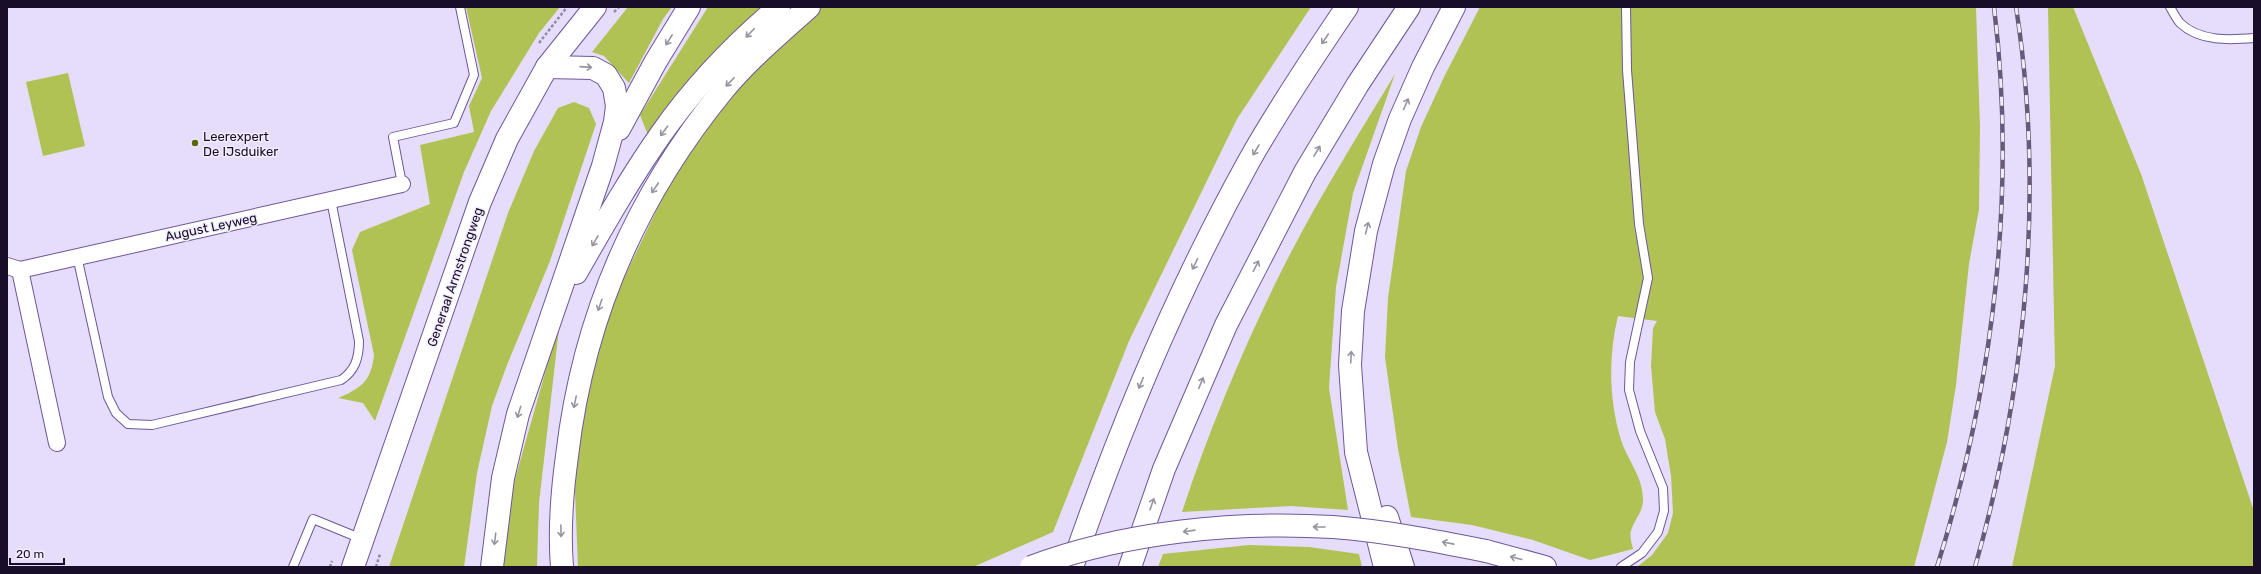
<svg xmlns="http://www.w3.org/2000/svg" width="2261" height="574" viewBox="0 0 2261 574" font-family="Rubik,sans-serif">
<rect width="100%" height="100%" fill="#e6ddfc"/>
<g fill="#afc253">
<path d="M466,7h94l-21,26 -48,78 -27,61 -89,249 -12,-18 -25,-5c23,-10 33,-16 36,-43l-22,-105 8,-18 70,-28 -10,-59 54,-13 -5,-26 13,-28z"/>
<path d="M628,7h44l-9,12 -34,64 -25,-27 -12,-4z"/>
<path d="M708,7h603l-74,112 -108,222 -76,191 -80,35h-395l-4,-100 26,-139 68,-142 -28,-71z"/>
<path d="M1480,7h496l4,120 -1,82 -10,55 -13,121 -9,57 -33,125h-277l15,-12 16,-22 5,-20 -2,-37 -6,-37 -10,-27 -4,-46 2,-38 4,-7 -39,-5c-10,40 -9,85 3,124 7,21 22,37 22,60 0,12 -9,20 -12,31 -2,5 1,13 2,18l-43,11 -57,-20 -61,-15 -61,-8 -13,-68 -13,-92 3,-59 18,-127 15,-44 23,-50z"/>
<path d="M2048,7h25l68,167 113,337v56h-242l43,-201z"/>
<path d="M68,73l17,73 -42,10 -17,-74z"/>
<path d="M1395,74l-42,119 -17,94 -7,101 19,122 -57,-4 -109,6c26,-79 58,-156 94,-230 35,-72 78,-140 119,-208z"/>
<path d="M574,102l15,6 7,16 -46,137 -43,104 -15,41 -15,67 -13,94h-75l119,-354 26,-62 24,-43z"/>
<path d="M560,320l-21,183 -2,64h-34l7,-70z"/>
<path d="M1249,545l60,2 50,7 3,13h-204l5,-13z"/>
</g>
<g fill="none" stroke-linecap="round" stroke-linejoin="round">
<g stroke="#6e579a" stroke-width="10">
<g id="lane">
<path d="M2170,7c3,5 6,11 10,16 20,19 50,17 74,15"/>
<path d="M402,184l-9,-47 61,-14 20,-48 -14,-68"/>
<path d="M77,256l31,141 8,16 12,11 24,1 189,-45c14,-9 18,-22 18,-39l-28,-141"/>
<path d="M293,567l20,-48 49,20"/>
<path d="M1621,567l21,-14 16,-21 6,-21 -1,-23 -23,-57 -11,-41 1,-28 18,-84 -9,-54 -12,-154 -1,-63"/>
</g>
</g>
<g stroke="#6e579a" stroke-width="18">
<g id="street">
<path d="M7,266l13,4 382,-86"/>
<path d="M20,270l37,173"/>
</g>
</g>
<g stroke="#6e579a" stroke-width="24">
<path id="secondary" d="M353,567l127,-365 27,-63 40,-72 48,-60"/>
</g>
<g stroke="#6e579a" stroke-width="24">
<g id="highway">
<path d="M619,129l37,-68 33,-54"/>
<path d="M576,273c27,-47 54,-95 85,-139 33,-47 74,-90 118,-127"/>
<path d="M1387,517l16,50"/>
<path d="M1486,551l59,16"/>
<path d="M492,567l11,-89 15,-64 85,-248 12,-44 2,-16 -3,-18 -8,-13 -13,-7 -46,-1"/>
<path d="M562,567c-3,-37 0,-75 5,-111 16,-138 69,-260 157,-367 25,-30 56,-56 85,-82"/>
<path d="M1072,567c48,-140 105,-276 177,-406 30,-53 64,-104 98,-154"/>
<path d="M1130,567l34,-98 62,-144 79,-153 53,-88 51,-77"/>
<path d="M1385,567l-29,-115 -6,-87 3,-54 13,-80 18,-67 16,-45 23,-52 31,-60"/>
</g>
</g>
<g stroke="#938aa7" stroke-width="2.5" stroke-dasharray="3 2" stroke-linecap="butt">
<path d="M614,12l5,-5"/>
<path d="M539,43l28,-36"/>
<path d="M330,567l2,-6"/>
<path d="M376,567l4,-13"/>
</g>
<use href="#lane" stroke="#fff" stroke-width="8"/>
<use href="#street" stroke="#fff" stroke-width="16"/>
<use href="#secondary" stroke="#fff" stroke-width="22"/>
<use href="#highway" stroke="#fff" stroke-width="22"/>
<g stroke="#655b78" stroke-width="4.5">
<g id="rail">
<path d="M1937,567c56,-179 80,-373 57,-560"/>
<path d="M1975,567c51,-178 70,-376 41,-560"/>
</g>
</g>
<use href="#rail" stroke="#f2edfd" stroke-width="3" stroke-dasharray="9" stroke-linecap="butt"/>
<g stroke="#6e579a" stroke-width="24" stroke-linecap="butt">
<path id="highway-bridge" d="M1031,567c93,-35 203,-46 302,-40 52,4 103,14 153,24"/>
</g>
<use href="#highway-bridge" stroke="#fff" stroke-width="22"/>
</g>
<defs><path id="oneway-shaft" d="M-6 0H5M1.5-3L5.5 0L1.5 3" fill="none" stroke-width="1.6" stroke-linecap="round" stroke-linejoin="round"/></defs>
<g stroke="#97939f">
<use href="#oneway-shaft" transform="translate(750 33) rotate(134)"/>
<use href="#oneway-shaft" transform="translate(1325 39) rotate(124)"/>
<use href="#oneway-shaft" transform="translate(669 40) rotate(122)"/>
<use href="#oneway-shaft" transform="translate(586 67) rotate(4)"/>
<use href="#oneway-shaft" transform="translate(730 82) rotate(134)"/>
<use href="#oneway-shaft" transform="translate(1406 104) rotate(-66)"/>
<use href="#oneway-shaft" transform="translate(664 131) rotate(127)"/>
<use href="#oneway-shaft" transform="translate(1256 150) rotate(121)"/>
<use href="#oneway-shaft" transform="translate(1317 151) rotate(-59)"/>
<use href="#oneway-shaft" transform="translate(655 188) rotate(124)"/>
<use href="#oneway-shaft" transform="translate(1367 228) rotate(-76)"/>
<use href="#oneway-shaft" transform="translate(595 241) rotate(120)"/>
<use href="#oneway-shaft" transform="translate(1195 264) rotate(116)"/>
<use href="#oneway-shaft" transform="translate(1256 266) rotate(-63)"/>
<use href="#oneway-shaft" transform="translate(600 305) rotate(109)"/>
<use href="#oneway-shaft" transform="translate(1351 357) rotate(-87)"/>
<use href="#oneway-shaft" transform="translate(1141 383) rotate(113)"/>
<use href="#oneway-shaft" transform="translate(1201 383) rotate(-67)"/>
<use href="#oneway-shaft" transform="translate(575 402) rotate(102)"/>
<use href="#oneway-shaft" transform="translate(519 412) rotate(107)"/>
<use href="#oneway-shaft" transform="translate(1152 504) rotate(-71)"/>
<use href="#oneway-shaft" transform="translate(1319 527) rotate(-180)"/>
<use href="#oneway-shaft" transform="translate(561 531) rotate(89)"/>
<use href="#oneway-shaft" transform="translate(1189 531) rotate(172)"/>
<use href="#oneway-shaft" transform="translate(495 539) rotate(97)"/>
<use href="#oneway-shaft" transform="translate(1448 543) rotate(-169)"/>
<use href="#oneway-shaft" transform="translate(1516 558) rotate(-165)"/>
</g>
<circle fill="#59660a" stroke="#f2edfd" stroke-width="1.5" cx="195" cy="143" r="4"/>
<g text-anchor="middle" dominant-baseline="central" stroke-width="3" stroke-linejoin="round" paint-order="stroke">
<g font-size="13" fill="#180e29" stroke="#f2edfd" text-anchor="start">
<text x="203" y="136">Leerexpert<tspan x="203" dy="15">De IJsduiker</tspan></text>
</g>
<g font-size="13" fill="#180e29" stroke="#f2edfd">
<text transform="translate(211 227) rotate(-12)">August Leyweg</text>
<text transform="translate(455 277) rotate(-71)">Generaal Armstrongweg</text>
</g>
</g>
<rect width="2261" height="574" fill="none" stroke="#180e29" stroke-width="16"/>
<path d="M10 558v6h54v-6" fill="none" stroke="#180e29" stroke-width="2"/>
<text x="16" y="558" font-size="12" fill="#180e29" stroke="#f2edfd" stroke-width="3" paint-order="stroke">20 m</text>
</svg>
